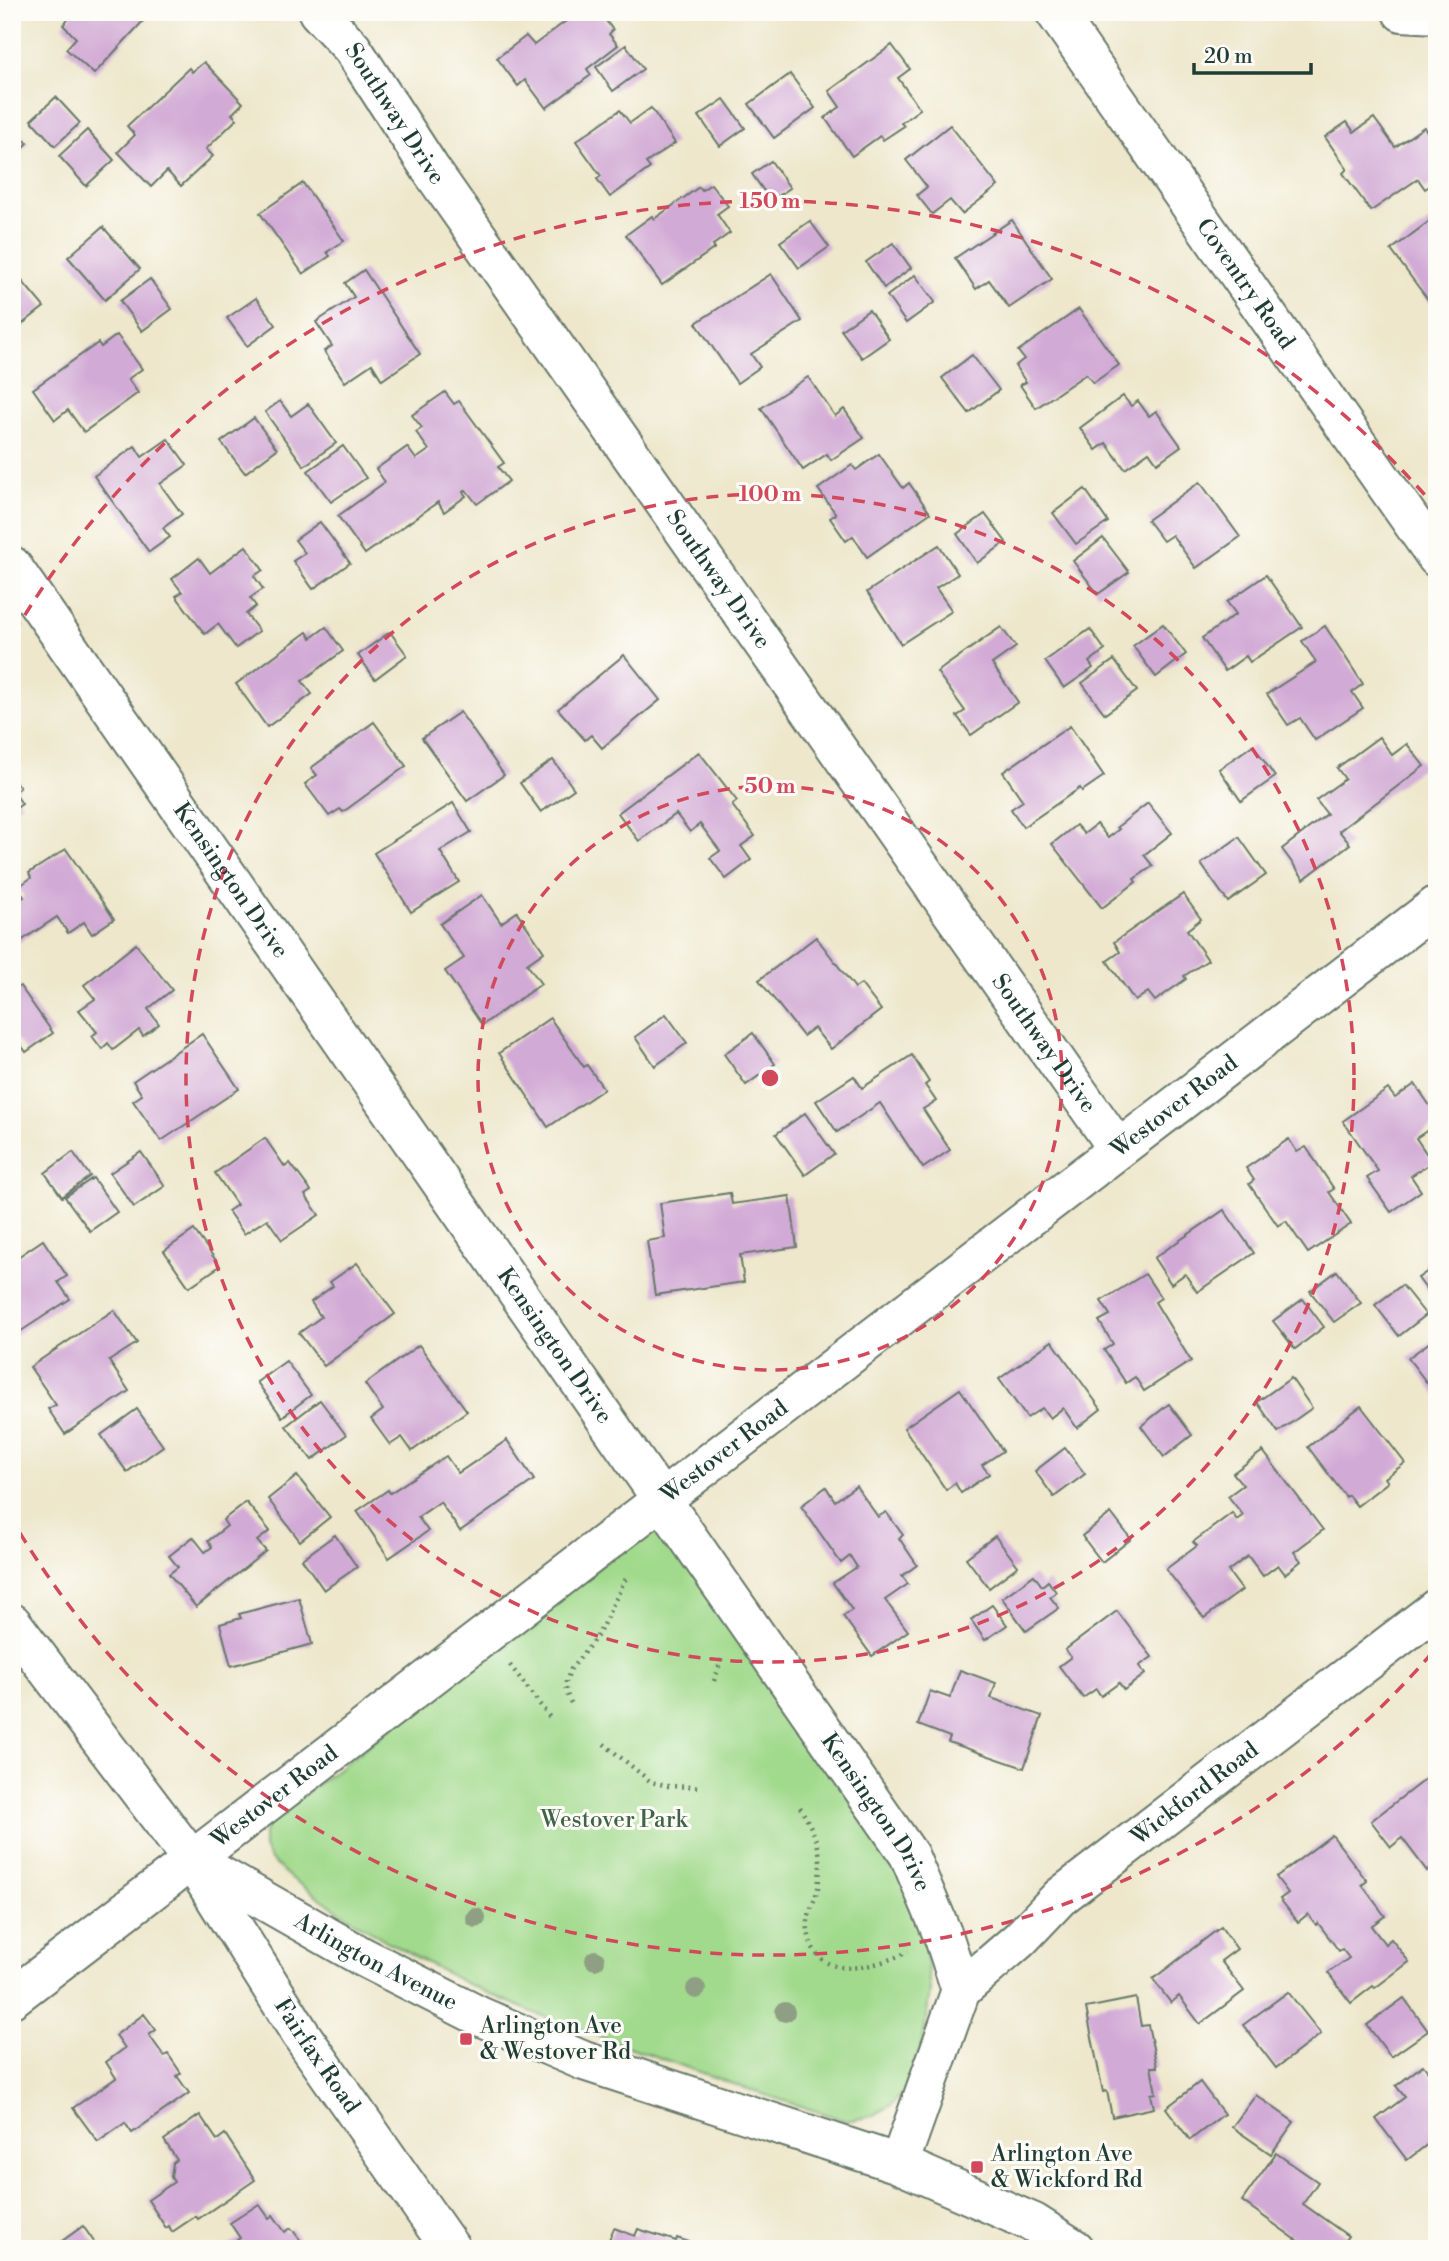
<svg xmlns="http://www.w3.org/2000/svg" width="1449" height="2261" viewBox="0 0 1449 2261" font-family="'Libre Bodoni',serif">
<rect width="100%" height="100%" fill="#fdfcf7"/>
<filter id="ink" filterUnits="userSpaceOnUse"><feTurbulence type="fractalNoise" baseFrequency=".0143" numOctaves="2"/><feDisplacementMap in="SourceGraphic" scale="14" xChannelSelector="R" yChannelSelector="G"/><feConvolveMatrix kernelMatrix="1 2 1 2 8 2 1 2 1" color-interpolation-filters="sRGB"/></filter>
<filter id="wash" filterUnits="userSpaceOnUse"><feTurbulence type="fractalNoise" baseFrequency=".00686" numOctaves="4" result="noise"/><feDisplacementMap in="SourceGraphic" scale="28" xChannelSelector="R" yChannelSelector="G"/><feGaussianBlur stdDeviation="1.57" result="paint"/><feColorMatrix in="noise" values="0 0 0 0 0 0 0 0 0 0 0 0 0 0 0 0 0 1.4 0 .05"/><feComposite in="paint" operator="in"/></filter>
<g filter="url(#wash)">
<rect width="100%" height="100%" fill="#eee7cc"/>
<path fill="#a2da8d" stroke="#608c60" stroke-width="2" d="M658,1531l15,12 228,324 22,61 7,63 -7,51 -19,50 -14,14 -18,10 -25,5 -103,-33 -207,-74 -72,-31 -77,-41 -55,-35 -46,-32 -17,-16 -6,-11v-15l5,-11 373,-288z"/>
<g id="blocks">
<g fill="#d2aad6">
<path d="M74,12h63l8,7 -51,55 -28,-25 10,-11 -13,-13z"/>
<path d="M578,12h21l14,18 -4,4 9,11 -31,24 4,6 -45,33 -21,-28 -7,6 -21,-28 29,-22 8,9z"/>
<path d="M626,45l17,24 -30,22 -17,-24z"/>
<path d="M892,45l18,24 -12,9 22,31 -19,14 3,3 -21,14 -3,-4 -28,20 -27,-38 15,-11 -11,-16z"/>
<path d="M204,62l39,41 -11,11 5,5 -31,30 7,7 -32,30 -14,-15 -16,16 -33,-35 17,-17 -8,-9 62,-58 3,4z"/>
<path d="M790,74l25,34 -41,30 -25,-34z"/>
<path d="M56,97l24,26 -25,23 -24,-26z"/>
<path d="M724,99l21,29 -25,18 -21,-30z"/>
<path d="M651,108l24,35 -29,20 4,5 -40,29 -13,-18 4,-3 -25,-35 44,-31 10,13z"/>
<path d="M1374,118l21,29 29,-20 13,19v35l-12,8 -7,-10 -47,32 -28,-38 4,-4 -22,-32 22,-15 7,10z"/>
<path d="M950,125l48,61 -36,28 -12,-14 -18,14 -15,-19 10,-8 -21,-27z"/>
<path d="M12,128l16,15 -16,16z"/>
<path d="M87,130l27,30 -28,26 -27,-30z"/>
<path d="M771,161l19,27 -19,13 -19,-27z"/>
<path d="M303,183l41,58 -17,11 3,4 -27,18 -43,-61z"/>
<path d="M711,184l17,22 -11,8 13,19 -17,12 2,3 -53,37 -36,-50 26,-19 2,3 45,-32 3,3z"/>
<path d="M1435,217l2,3v92l-46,-62z"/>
<path d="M1012,220l40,59 -43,29 -20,-28 -13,9 -21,-31z"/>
<path d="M810,221l19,26 -30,21 -19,-26z"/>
<path d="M103,227l37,42 -35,31 -37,-43z"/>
<path d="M893,243l18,25 -27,20 -18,-26z"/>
<path d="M12,269l32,38 -32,25z"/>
<path d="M364,270l56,84 -38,26 -10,-16 -27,18 -21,-31 8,-5 -16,-24 38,-25 -9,-14z"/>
<path d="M771,274l31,47 -51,33 9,13 -23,16 -41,-60z"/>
<path d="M915,275l20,27 -29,21 -19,-27z"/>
<path d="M150,279l22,30 -30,22 -22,-30z"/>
<path d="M256,298l20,27 -29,21 -20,-28z"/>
<path d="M1079,309l40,56 -26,18 -7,-9 -50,34 -16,-23 6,-3 -11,-16 9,-7 -6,-8z"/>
<path d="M869,310l20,29 -27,19 -21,-28z"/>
<path d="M117,335l25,34 -14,10 10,14 -54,39 -16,-22 -13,10 -22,-31 65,-46 3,4z"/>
<path d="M972,355l27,35 -30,23 -27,-35z"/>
<path d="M808,377l27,39 9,-7 20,29 -33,22 -4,-6 -24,16 -42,-62z"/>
<path d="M445,392l9,12 5,-3 45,62 -6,4 11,14 -32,23 -11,-14 -3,2 3,4 -22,16 -6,-10 -73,52 -27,-38 47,-34 -9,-13 31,-22 9,12 13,-9 -13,-18 6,-4 -10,-13z"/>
<path d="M1123,396l8,10 7,-5 11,15 7,-5 25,35 -24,17 -8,-11 -24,17 -19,-26 -10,7 -16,-22z"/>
<path d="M280,401l11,15 17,-12 28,39 -32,23 -39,-54z"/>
<path d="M254,418l23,31 -32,24 -24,-31z"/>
<path d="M168,439l19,26 -27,19 22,30 -19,14 7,9 -21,15 -55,-76 41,-30 7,11z"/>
<path d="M343,446l23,32 -35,24 -23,-31z"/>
<path d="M879,454l24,34 6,-5 21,30 -63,44 -14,-21 -7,5 -16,-23 6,-4 -18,-25 34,-24 4,5z"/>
<path d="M1200,482l40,55 -44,31 -24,-33 -9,6 -16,-21z"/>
<path d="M1085,489l23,33 -32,22 -23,-31z"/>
<path d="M985,514l21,28 -29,21 -20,-29z"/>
<path d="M320,522l30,41 -37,26 -20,-28 12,-8 -10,-13z"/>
<path d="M1103,538l26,34 -31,22 -25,-33z"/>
<path d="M939,545l19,29 -22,14 16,23 -51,33 -34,-52z"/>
<path d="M246,546l17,24 -9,6 9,13 -13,9 6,8 -10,8 13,17 -23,17 -18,-24 -13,10 -29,-38 6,-4 -10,-13 27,-21 11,15z"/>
<path d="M1266,575l36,52 -52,35 -4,-6 -21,15 -23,-33 34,-24 -9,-12z"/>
<path d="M1163,624l23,30 -30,23 -23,-31z"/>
<path d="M1325,626l38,58 -11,8 11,16 -48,32 -15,-22 -12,7 -21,-31 49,-32 -14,-21z"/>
<path d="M326,627l17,24 -41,30 10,13 -45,33 -31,-43 71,-52 4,6z"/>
<path d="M1001,627l15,20 -24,17 26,38 -47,33 -14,-19 8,-5 -28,-39z"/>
<path d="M1090,629l15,21 -16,12 4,6 -29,20 -19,-27z"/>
<path d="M390,632l17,23 -32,24 -17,-24z"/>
<path d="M624,655l36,45 -58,48 -11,-13 -6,5 -27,-31z"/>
<path d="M1114,660l23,31 -32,23 -23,-31z"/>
<path d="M460,712l44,63 -37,26 -45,-63z"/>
<path d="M374,722l32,44 -63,46 -3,-3 -11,7 -24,-32 12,-9 -6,-7z"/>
<path d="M1070,726l34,50 -22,15 -2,-3 -57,39 -12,-18 12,-8 -20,-29z"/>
<path d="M1379,737l13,18 15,-11 17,22 -85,65 11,13 -46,35 -22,-30 45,-35 -11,-14 29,-21 -8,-11z"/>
<path d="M1253,745l22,32 -34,24 -22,-32z"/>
<path d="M699,752l38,49 -5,4 23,31 -14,10 10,14 -25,19 -16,-21 10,-7 -20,-27 -10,8 -14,-18 -37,27 -21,-28z"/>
<path d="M553,760l21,29 -33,23 -21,-29z"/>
<path d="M12,777l8,11 -6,4 8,12 -10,7z"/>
<path d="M453,803l18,29 -31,19 19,31 -48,30 -37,-59z"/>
<path d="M1148,803l24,30 -28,22 9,11 -19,13 2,3 -34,26 -50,-64 24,-19 8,9 13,-10 11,14 11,-9 -2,-2z"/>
<path d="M1239,837l27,38 -38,27 -27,-38z"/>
<path d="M66,849l48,70 -22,15 -8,-12 -16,11 -11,-16 -42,28 -3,-3v-37l12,-8 -6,-10 13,-9 -2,-5z"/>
<path d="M1183,894l18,25 -14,11 21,30 -24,16 2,3 -31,22 -7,-9 -13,9 -28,-40 13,-9 -6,-10z"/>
<path d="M482,895l19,28 16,-11 27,40 -17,12 14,20 -59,41 -37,-54 19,-13 -24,-34z"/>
<path d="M816,937l39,51 6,-4 20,26 -50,39 -17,-21 -11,8 -44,-56z"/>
<path d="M136,944l36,46 -24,19 11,15 -16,12 -4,-6 -26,20 -5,-7 -6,6 -10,-13 5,-4 -18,-22 16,-11 -11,-14z"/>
<path d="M20,986l33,47 -27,19 -14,-19v-42z"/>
<path d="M666,1014l21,29 -32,23 -20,-29z"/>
<path d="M550,1018l34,49 3,-2 17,24 -56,38 -49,-74z"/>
<path d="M753,1033l22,31 -29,21 -22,-31z"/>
<path d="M202,1034l37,55 -78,52 -28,-40 9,-6 -9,-14z"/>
<path d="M912,1055l17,27 -4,3 11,16 -13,8 27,41 -27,18 -43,-65 -43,29 -21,-31 38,-25 8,12z"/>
<path d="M1415,1084l22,32v8l-21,14 16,24 -21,14 10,15 -30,21 -24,-34 11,-7 -35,-50 45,-32 7,9z"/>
<path d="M805,1113l29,41 -29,21 -29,-41z"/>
<path d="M265,1138l20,29 5,-4 21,28 -6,4 14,20 -37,25 -15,-21 -23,15 -16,-23 9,-6 -22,-32z"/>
<path d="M1289,1139l8,13 9,-5 28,42 -5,3 22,32 -43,29 -22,-32 -8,5 -29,-42 5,-4 -8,-12z"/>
<path d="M73,1152l17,24 -28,21 -17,-24z"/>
<path d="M141,1152l24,34 -31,21 -24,-34z"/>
<path d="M93,1178l24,34 -27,19 -25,-34z"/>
<path d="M730,1193l2,11 58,-8 7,51 -57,8 4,27 -89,13 -8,-54 18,-3 -5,-35z"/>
<path d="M1224,1210l30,43 -57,39 -12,-18 -14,10 -17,-26z"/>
<path d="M194,1230l26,36 -31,21 -25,-36z"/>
<path d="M43,1240l24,36 -9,6 12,17 -58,38v-76z"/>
<path d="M357,1263l38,51 -71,52 -25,-33 22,-16 -10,-15 22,-16 -3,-4z"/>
<path d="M1437,1265v39l-19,-26z"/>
<path d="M1337,1271l24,32 -27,19 -24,-31z"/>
<path d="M1145,1274l16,24 -6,4 36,59 -47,30 -9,-14 -9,6 -22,-33 9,-6 -14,-23 11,-6 -9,-14z"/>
<path d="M1402,1285l24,30 -27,21 -24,-31z"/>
<path d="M1303,1299l21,28 -29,22 -22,-28z"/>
<path d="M114,1310l23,33 -28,18 20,30 -64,43 -17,-25 8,-4 -26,-38z"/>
<path d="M1437,1337v59l-29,-38z"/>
<path d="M1052,1341l49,68 -24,19 -14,-20 -13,10 -8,-10 -15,10 -28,-39z"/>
<path d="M419,1345l48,66 -55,40 -10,-14 -12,8 -19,-26 12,-9 -18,-26z"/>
<path d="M286,1361l25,34 -29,22 -25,-35z"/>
<path d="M1291,1378l21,30 -34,24 -21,-30z"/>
<path d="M960,1389l43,62 -21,14 7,9 -28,19 -6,-10 -9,7 -42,-62z"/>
<path d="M320,1400l26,35 -34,25 -26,-34z"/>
<path d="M1169,1404l23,31 -28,22 -23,-31z"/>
<path d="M1361,1406l44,57 -20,15 3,4 -31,24 -9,-11 -2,2 -38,-50z"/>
<path d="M137,1409l26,37 -36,26 -26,-37z"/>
<path d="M507,1440l27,40 -74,51 -20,-29 -22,15 10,14 -39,27 -32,-47 31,-21 2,3 56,-37 12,17z"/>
<path d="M1065,1448l20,26 -31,23 -19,-26z"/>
<path d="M1263,1451l60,79 -29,22 7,9 -16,13 -7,-9 -15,11 -15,-20 -20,15 14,19 -38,28 -38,-49 31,-23 -4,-4 39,-29 5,7 6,-5 -15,-19 15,-11 -10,-12z"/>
<path d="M297,1476l33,41 -30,24 -32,-42z"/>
<path d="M856,1486l22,31 8,-5 17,23 -4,3 18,27 -15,11 6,8 -23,16 23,31 -36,25 -29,-40 9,-6 -19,-27 24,-16 -7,-11 -9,7 -40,-57 25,-19 9,14z"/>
<path d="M246,1502l24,29 -13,10 9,10 -70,56 -27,-33 9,-7 -9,-11 24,-19 12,15 7,-5 -4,-6 19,-15 -4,-6z"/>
<path d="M1111,1513l20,26 -29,23 -20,-26z"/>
<path d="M335,1535l22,32 -33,23 -22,-31z"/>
<path d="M995,1536l23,30 -29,22 -23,-30z"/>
<path d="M1034,1575l8,11 6,-5 8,11 -6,5 9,11 -33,23 -24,-33z"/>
<path d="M299,1598l13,46 -81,22 -11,-42 21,-6 -2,-4z"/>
<path d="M992,1605l15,20 -22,15 -14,-20z"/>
<path d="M1117,1611l35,46 -13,9 6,8 -21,16 -5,-7 -18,13 -5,-7 -13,9 -24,-32 12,-9 -6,-7z"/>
<path d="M960,1670l36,13 -5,15 51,18 -18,52 -76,-26 2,-5 -32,-12 12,-34 20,7z"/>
<path d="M1437,1770v93l-10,8 -25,-33 -11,9 -20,-26z"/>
<path d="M1332,1835l35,46 -5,4 23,31 -14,10 14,18 6,-5 18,23 -34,26 -2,-2 -22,17 -23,-30 21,-15 -7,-9 -3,2 -21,-28 -2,2 -8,-11 -10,8 -18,-23 8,-6 -12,-16z"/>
<path d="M1221,1927l16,22 -16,12 23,30 -44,33 -21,-28 -8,7 -18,-24z"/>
<path d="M1288,1992l33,42 -45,34 -33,-43z"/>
<path d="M1136,1998l5,28 7,-1 9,42h-6l5,26 -5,1 3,14 -42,9 -5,-26 -4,1 -17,-84z"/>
<path d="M1404,1998l24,33 -37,26 -24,-32z"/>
<path d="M144,2014l12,16 -7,5 15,21 4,-2 13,19 -4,3 12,17 -57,40 -7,-10 -27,19 -25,-34 43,-30 -10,-16 19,-14 -9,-13z"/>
<path d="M1423,2065l14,18v54l-30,23 -31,-41 29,-22 -9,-11z"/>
<path d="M1200,2082l24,32 -34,26 -24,-32z"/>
<path d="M1256,2095l38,27 -23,32 -39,-27z"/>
<path d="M200,2115l17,25 8,-6 30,46 -57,39 -2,-3 -24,16 -3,-6 -3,2 -18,-28 26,-18 -3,-5 2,-14 4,-3 -13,-20z"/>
<path d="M1276,2153l42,29 -15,22 45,32 -9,13h-30l-67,-48z"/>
<path d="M259,2204l10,14 4,-3 12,17 6,-4 10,13 -4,4 3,4h-76l16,-11 -10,-15z"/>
<path d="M83,2226l16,23h-48z"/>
<path d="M614,2228l21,8 3,-7 38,12 1,-3 33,11h-105z"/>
</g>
</g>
</g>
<g filter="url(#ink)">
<use href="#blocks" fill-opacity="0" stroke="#677869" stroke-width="2"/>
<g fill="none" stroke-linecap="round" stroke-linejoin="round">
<g stroke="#677869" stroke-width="42">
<g id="minor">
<path id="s1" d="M318,12l34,36 79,122 687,979"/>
<path d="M1402,12l35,2"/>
<path id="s2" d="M12,566l897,1289 35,83 17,52 -62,174"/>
<path id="s3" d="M191,1859l109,174 151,216"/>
<path id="s4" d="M961,1990l59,-51 40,-42 377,-289"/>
<path id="s5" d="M12,1998l1425,-1093"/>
</g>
</g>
<g stroke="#677869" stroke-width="42">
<g id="tertiary">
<path id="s6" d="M1055,12l382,546"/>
<path id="s7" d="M12,1623l179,236 172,98 116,59 105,45 315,103 135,59 41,26"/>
</g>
</g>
<g stroke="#677869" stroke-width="4.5" stroke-dasharray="2 5" stroke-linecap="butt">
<path d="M510,1665l41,54"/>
<path d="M714,1681l9,-26"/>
<path d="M571,1703l-5,-11v-11l5,-12 27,-34 28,-57"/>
<path d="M604,1744l47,38 17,4 34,1"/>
<path d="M800,1807c10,18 19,33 20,54 0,9 -1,19 -2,27 -3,13 -12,28 -10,42 7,56 67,37 100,22"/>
</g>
<use href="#minor" stroke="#fff" stroke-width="38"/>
<use href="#tertiary" stroke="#fff" stroke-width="38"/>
</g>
<g fill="#8e9f84">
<circle cx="476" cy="1918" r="10"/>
<circle cx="595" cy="1960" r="10"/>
<circle cx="696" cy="1989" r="10"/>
<circle cx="785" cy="2012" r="10"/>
</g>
</g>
<g fill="none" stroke="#d1495b" stroke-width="3.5" stroke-dasharray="12 9">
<circle cx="770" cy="1078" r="292"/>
<circle cx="770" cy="1078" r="584"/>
<path d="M1432 1653A877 877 0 0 1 14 1523M14 633A877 877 0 0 1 1432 503"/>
</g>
<g fill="#d1495b" stroke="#fdfcf7" stroke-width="2.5">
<rect x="459" y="2032" width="14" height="14" rx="3.5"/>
<rect x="970" y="2160" width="14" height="14" rx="3.5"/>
</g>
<g text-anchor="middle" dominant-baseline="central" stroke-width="6" stroke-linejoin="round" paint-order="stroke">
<g font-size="23" fill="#1f3d34" stroke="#fdfcf7">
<text stroke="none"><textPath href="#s1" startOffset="128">Southway Drive</textPath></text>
<text stroke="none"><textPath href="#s6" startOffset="332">Coventry Road</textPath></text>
<text stroke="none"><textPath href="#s1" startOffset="695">Southway Drive</textPath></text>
<text stroke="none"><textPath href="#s2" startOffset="383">Kensington Drive</textPath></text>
<text stroke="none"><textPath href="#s1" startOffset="1262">Southway Drive</textPath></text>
<text stroke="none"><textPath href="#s5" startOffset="1465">Westover Road</textPath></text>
<text stroke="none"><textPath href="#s2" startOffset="950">Kensington Drive</textPath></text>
<text stroke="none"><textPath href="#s5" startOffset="898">Westover Road</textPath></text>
<text stroke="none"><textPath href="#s4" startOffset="306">Wickford Road</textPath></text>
<text stroke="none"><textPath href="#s5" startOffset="331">Westover Road</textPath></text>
<text stroke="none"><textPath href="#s2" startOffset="1517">Kensington Drive</textPath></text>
<text stroke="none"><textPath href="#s7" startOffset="508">Arlington Avenue</textPath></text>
<text stroke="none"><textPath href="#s3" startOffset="234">Fairfax Road</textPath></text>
</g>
<g font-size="23" fill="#40644a" stroke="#fdfcf7">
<text x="614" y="1820">Westover Park</text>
</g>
<g font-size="23" fill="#1f3d34" stroke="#fdfcf7" text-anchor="start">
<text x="480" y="2026">Arlington Ave<tspan x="480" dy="26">&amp; Westover Rd</tspan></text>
<text x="991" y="2154">Arlington Ave<tspan x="991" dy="26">&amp; Wickford Rd</tspan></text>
</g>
</g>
<circle cx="770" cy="1078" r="10" fill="#d1495b" stroke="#fdfcf7" stroke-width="3.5"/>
<g font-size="21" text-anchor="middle" font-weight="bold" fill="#d1495b" stroke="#fdfcf7" stroke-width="6" stroke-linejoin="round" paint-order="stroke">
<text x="770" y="208">150 m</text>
<text x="770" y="501">100 m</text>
<text x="770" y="793">50 m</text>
</g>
<rect width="1449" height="2261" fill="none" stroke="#fdfcf7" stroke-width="42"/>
<path d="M1194 63v10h117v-10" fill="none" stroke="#1f3d34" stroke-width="3.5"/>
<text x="1204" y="63" font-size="21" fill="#1f3d34" stroke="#fdfcf7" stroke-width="5" paint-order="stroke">20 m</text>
</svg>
